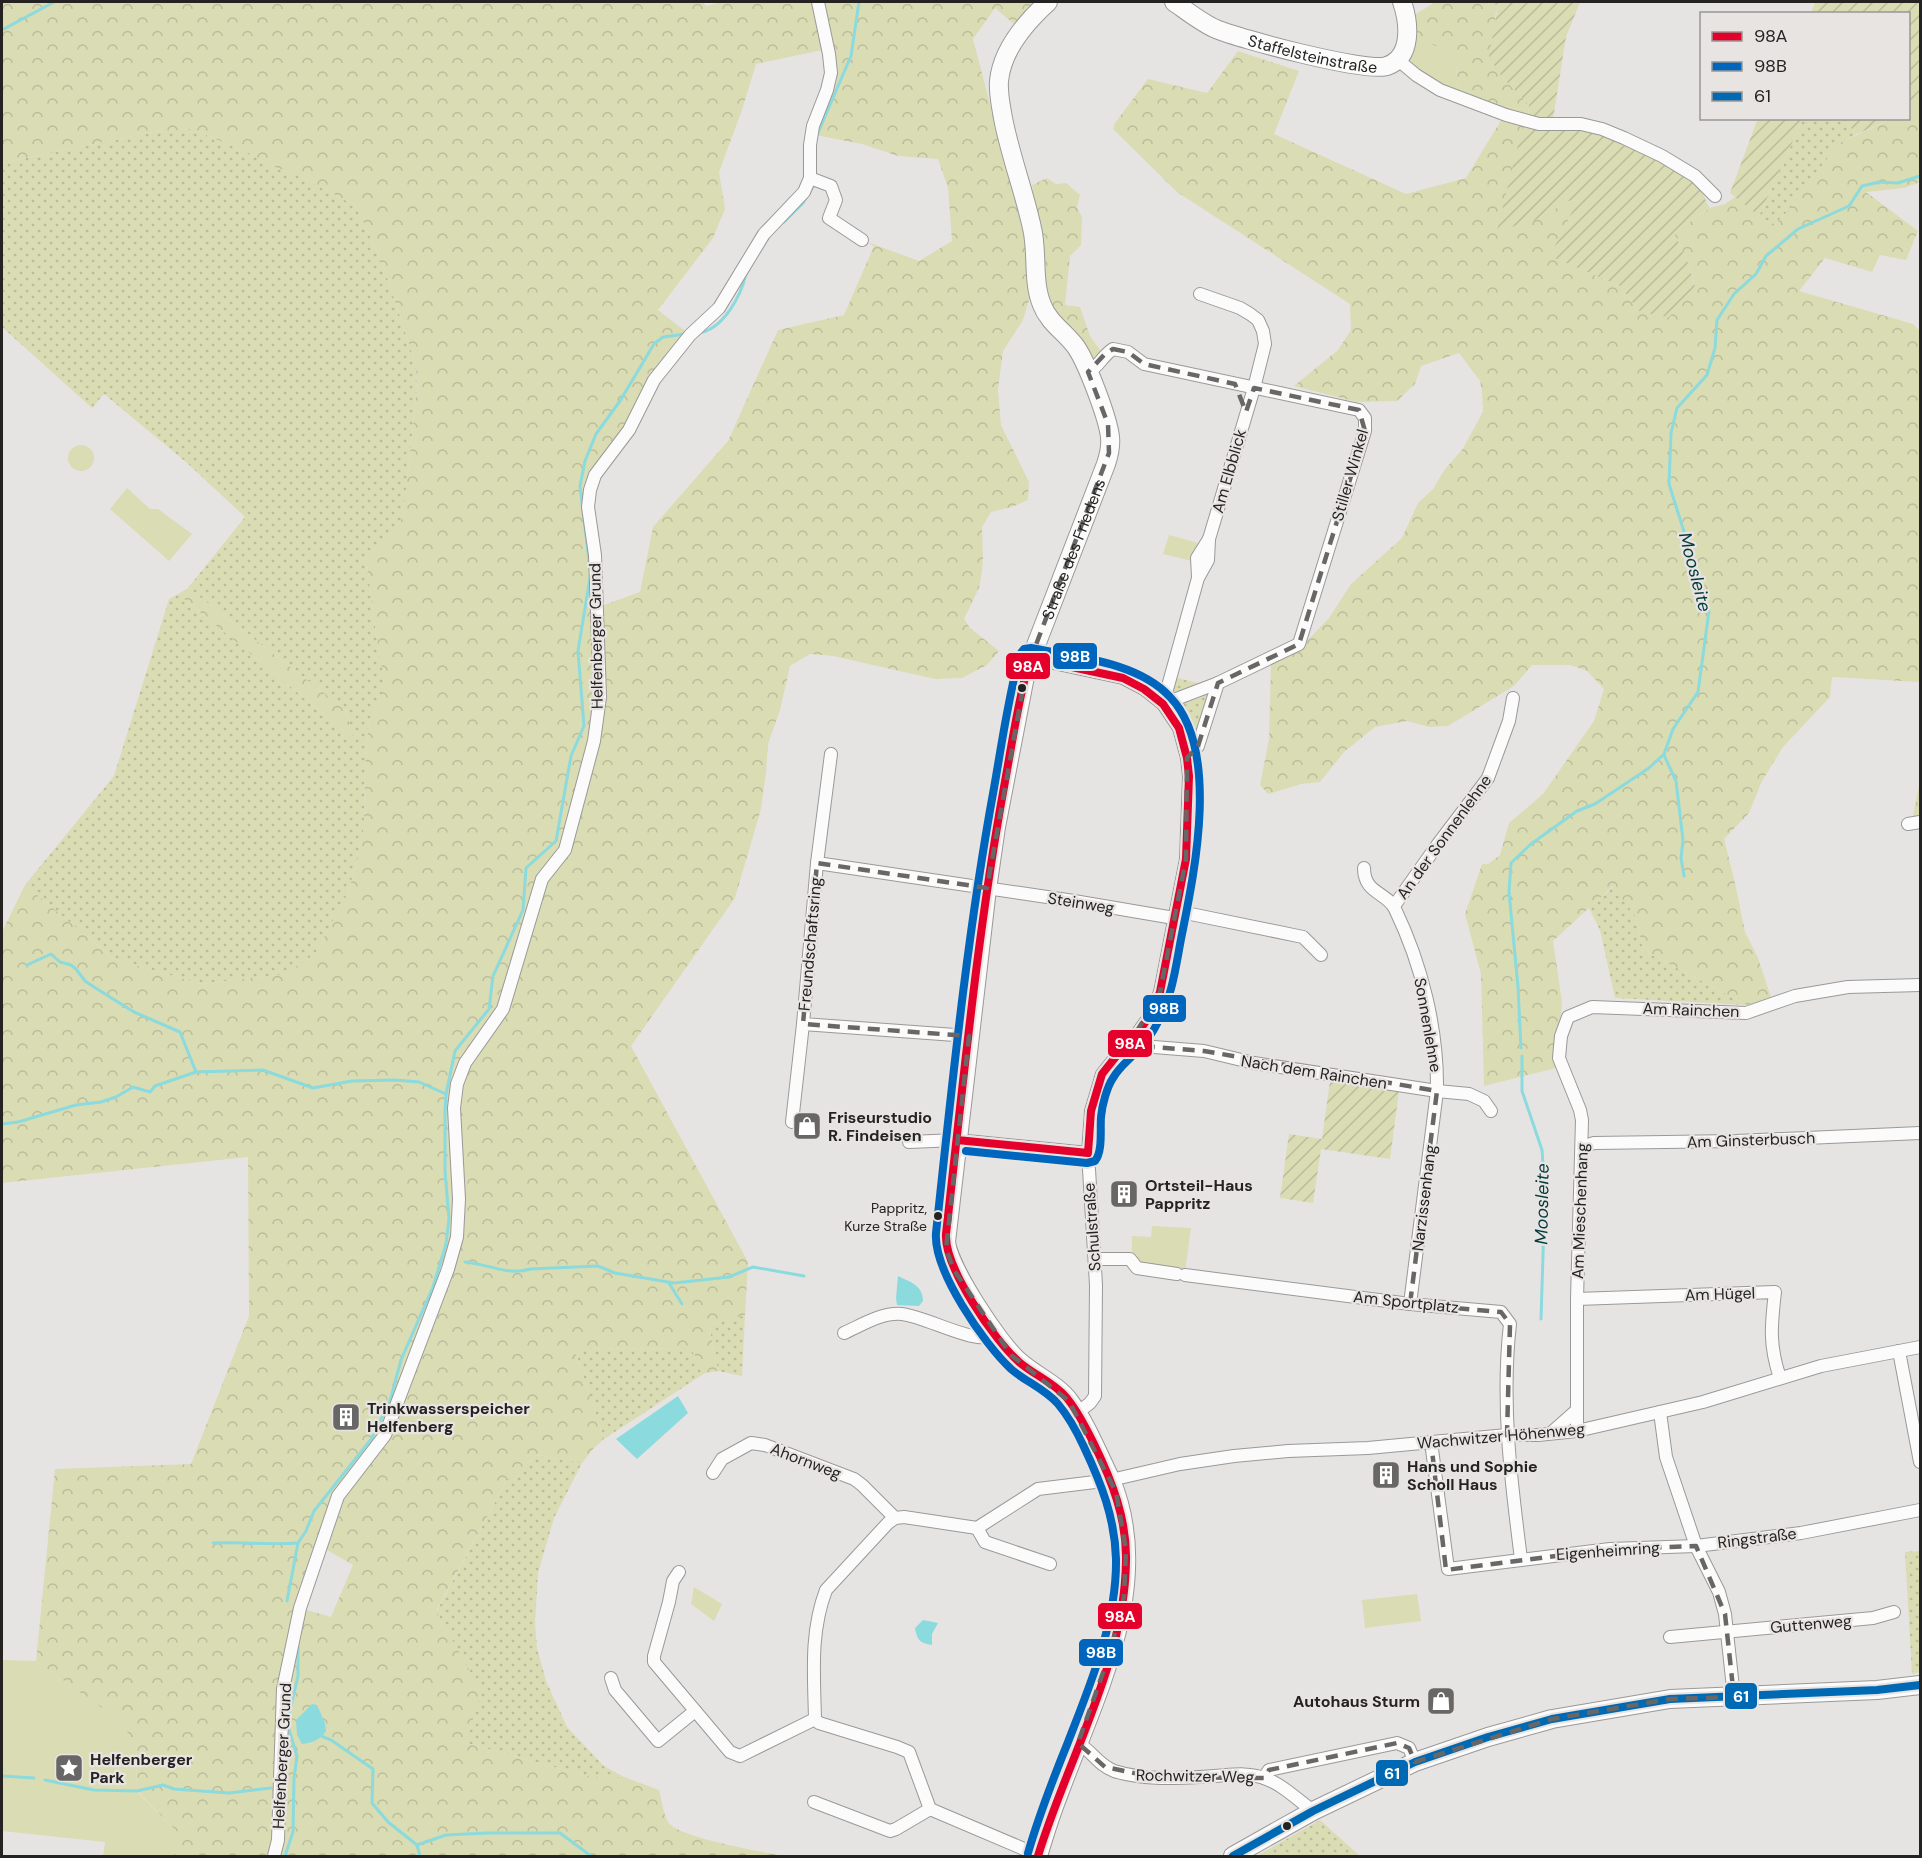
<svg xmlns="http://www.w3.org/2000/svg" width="1922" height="1858" viewBox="0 0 1922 1858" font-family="'DM Sans',sans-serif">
<defs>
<pattern id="grass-dots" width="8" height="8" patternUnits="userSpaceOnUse" patternTransform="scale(1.5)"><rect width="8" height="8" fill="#dadcb4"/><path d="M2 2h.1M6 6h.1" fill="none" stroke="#bbbc9a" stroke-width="1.8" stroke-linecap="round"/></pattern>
<pattern id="forest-crowns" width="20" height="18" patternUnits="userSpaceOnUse" patternTransform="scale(1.5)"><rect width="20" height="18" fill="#dadcb4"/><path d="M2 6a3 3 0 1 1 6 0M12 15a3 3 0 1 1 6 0" fill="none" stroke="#bbbc9a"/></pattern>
<pattern id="garden-furrows" width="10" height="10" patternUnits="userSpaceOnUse" patternTransform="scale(1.5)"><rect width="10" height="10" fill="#dadcb4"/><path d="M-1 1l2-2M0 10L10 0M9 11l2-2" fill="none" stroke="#bbbc9a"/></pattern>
</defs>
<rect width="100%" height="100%" fill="#e6e4e3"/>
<g fill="url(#grass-dots)">
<path d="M1803,119h39l15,15 -18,9 -49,66 -17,17 -14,-10z"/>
<path d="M192,129l57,24 25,14 20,6 62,33 27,59 33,100 1,24 -14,127 -16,24 -21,16 10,78 10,52 -17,35 -4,46 -1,61 -15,63 -34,63 -29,20 -85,10 -87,-25 -89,-74 89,-109 55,-177 9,-5 174,143 -6,-27 -158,-122 57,-71 -59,-55 -82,-68 -12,14 -90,-81v-164l151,-31z"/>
<path d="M1174,677l24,6 3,4 -25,9 -5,-6z"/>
<path d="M1208,691l3,2 -10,40 -11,14 -14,-34 3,-9 3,-3 2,2 19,-6v-4z"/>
<path d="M1614,886l22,31 7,33 104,55 -132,-7 -15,-68 -11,-22z"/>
<path d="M745,1315l-3,61 -24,-5 -9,-46z"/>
<path d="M574,1348l117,1 14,24 -101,66z"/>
<path d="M537,1455l45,8 -28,55 -16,55 -3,50 2,25 9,33 21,46 37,39 20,11h-33l-125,-34 14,-52 -44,-79 72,-134z"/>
<path d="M1920,1551v121l-8,2 -7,-122z"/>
<path d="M1320,1820l40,36h-103z"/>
</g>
<g fill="url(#forest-crowns)" fill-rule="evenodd">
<path d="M2,2h701l3,4 15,-4h315l-21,23 -20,-17 -22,31 51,195 6,63 -7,23 -20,31 -5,39 3,35 28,57 -1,18 -16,7 -21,5 -9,15 1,30 -1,15 -3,16 -15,31 6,9 29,23 -12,14 -25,13 -27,1 -102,-23 -23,-2 -20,12 -10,44 -12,34 -2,29 -5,36 -26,89 -104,148 117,216 -3,53 -36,10 9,46 -13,2 -14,-24 -117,-1 30,91 -11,10 -11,14 -45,-8 -29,23 -72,133 45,80 -15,52 125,34h33l35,13c3,10 4,23 9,32 8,15 95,30 115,34h-613l4,-1 8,-18 -45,-46 -1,-47 -19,-25 -81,-58 19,-192 136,-5 58,-148 -1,-159 -246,26v-251l23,-47 89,74 87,25 84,-10 30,-20 34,-63 15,-63 1,-61 4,-46 16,-35 -9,-52 -10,-78 21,-16 16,-24 14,-127 -1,-24 -33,-100 -27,-59 -62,-33 -20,-6 -25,-14 -57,-24 -39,3 -151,31zM832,48l-17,87 47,9 36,12 40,3 10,29 4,53 -33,20 -57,-21 12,6 -30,69 -66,15 -50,111 -75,86 -13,65 -44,16 -6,-118 100,-155 -32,-25 55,-72 12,-29 -6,-37 23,-62 14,-46zM320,1546l33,19 -22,52 -31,-9z"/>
<path d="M1433,2h49l16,3 -3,12 7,60 27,28 -1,13 -70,-25 -2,-28 -12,-15 -32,-14 1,-20 19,-12z"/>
<path d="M1238,51l61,20 -25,63 132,60 60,-16 37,-61 20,7 13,96 32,-19 11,-1 -28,56 69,30 20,26 55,-27 -8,-25 -13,-27 36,-25 15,-4 10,-7 38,29 17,-17 49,-66 53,-24 16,-1 1,-7 11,-7v78l-16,6 -38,4 52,39 -12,29 -26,-5 -8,17 -47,-14 -26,33 114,33 7,7v351l-88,-5 -2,20 -47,50 -21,34 -13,32 -25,26 11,44 10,49 13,26 14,42 -25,5 -104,-55 -7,-33 -23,-31 -60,55 9,61 -6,66 -72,18 -3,-112 -16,-60 17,-50h6l12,-9 9,-32 34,-29 51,-73 10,-32 -17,-18 -17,-6h-38l-18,21 -66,40 -19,1 -22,-6 -32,6 -31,25 -24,30 -19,2 -33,10 -8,-9 9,-46 2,-75 32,-19 26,-27 22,-34 51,-46 16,-35 15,-14 12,-20 17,-19 21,-38 -1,-21 -2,-10 -21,-28 -38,13 -6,18 -18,17 -40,1 -63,-16 44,-36 13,-20 -1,-26 -173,-112 -64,-63 2,-6 33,-44 59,14z"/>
<path d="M1047,178l9,6 10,-1 14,12 -3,12 5,10 -1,28 -11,11 -5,49 15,2 10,29 12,17 -10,12 -43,-60 -8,-31 -1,-31 -8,-58z"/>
<path d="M188,588l158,122 7,28 -175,-144z"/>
<path d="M1920,781v38l-8,1z"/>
</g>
<g fill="#dadcb4">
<path d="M1412,36l32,14 12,15 2,28c-17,-6 -45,-18 -49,-38 -1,-6 2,-13 3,-19z"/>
<circle cx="81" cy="458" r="13"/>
<path d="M127,488l23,21h8l34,25 -23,27 -59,-52z"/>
<path d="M1169,535l29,8 -6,18 -29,-7z"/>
<path d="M1152,1226l39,2 -6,43 -41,-6 -12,-11v-18l19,1z"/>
<path d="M694,1587l28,17 -8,17 -23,-17z"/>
<path d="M1417,1594l4,27 -56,7 -3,-28z"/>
<path d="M2,1660l34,1 81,58 19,25 1,48 45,45 -1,12 -7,6 -71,1 2,-14 -103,-11z"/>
</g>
<g fill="url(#garden-furrows)">
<path d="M1482,2h98l-14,35 -13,82 -25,-1 1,-13 -27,-28 -13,-20 9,-52z"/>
<path d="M1815,2h105v102l-11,7 -1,-97 -97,-1z"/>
<path d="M1758,118l45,1 -44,97 -29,-23z"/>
<path d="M1842,119h50l-35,15z"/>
<path d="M1523,124c18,1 37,0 55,3 25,4 108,40 122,60 4,6 5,15 10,21l-36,25 13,27 8,26 -26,31 -29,-5 -20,-26 -70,-30 28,-56 -10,1 -32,19 -39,11z"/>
<path d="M1330,1081l69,10 -9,68 -69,-10 -8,54 -33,-5 9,-64 33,5z"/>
</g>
<g fill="#8bdadd">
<path d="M898,1276c12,6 25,9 25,25l-4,5 -22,-1 -1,-7z"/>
<path d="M678,1396l10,17 -51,46 -21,-20z"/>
<path d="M923,1620l15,3 -6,11v11c-12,-2 -15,-5 -17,-17z"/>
<path d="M312,1704l5,1 8,18 1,8c-6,9 -14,12 -24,13l-5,-9 -1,-15z"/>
</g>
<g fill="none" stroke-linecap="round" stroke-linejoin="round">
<g stroke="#8bdadd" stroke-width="3">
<path d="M2,30l52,-28"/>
<path d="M817,135l34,-79 8,-54"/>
<path d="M784,222l19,-19 11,-18"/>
<path d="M698,333c25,-3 43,-37 48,-59"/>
<path d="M590,568l-10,-82 5,-25 11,-27 24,-33 34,-57 9,-7 22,-3"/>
<path d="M1664,755l12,26 7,59 -2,18 3,18"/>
<path d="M27,965l24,-11 9,8 11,3 5,4 9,12 9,6 40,25 46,20 16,40"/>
<path d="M1521,1048l-3,-61 -9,-95 2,-29 20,-19 46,-33 18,-7 54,-36 15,-14 9,-25 25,-37 11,-81 -40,-127 2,-51 6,-25 30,-33 8,-27 2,-28 17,-26 22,-20 10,-18 32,-27 51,-23 13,-20 17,-4 19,1 22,-7"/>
<path d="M1522,1056v35l20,59 3,41 -4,128"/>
<path d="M2,1124l16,-2 58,-17 25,-3 15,-5 17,-10 17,5 5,-6 41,-14 67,-2 50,18 39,-7 43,-1 24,2 27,12"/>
<path d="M465,1262c23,2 43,14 65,7l68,-3 17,7 59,10 55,-6 24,-10 51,9"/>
<path d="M669,1283l13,21"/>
<path d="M213,1543c28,-1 57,2 85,0"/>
<path d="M287,1601l11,-58 8,-12 8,-20 58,-73 18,-37 11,-41 32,-73 13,-43 3,-25 -4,-48v-59l1,-18 9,-43 34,-42 4,-33 30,-66 3,-42 30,-27 15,-85 13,-30 -6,-75 12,-73"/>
<path d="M321,1736l10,4 42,29 -1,34 16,19 29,23 3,11"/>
<path d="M2,1776l32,2"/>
<path d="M45,1780l49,10 43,1 26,-6 11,4 55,4 42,-5"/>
<path d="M417,1845l29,-10 42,-2h72l31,23"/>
<path d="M285,1856l8,-24 1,-54 3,-22 -10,-33 11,-47v-29"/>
</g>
<g stroke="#9b9998" stroke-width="14">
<g id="street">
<path d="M1397,59l19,16 24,15 66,25 33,9h42l21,5 22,9 38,18 33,20 20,20"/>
<path d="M810,178l21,8 5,14 -7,18 33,22"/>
<path d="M1088,372c11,-5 14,-16 25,-23l15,3 16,12 215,46 6,8v13l-66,213 -81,39 -20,63 -11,12"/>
<path d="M1198,577l-1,-19 12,-19"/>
<path d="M1030,658l93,20 21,11 19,15 16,24 8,30 2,18 -3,83 -26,133 -11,25 -20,28 -11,9 -16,20 -11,37 -3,42 8,132 -1,111 -5,7 -13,10"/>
<path d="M1163,704l35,-126 10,-18 1,-21 45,-151 11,-44 -2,-13 -5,-11 -8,-6 -10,-6 -40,-14"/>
<path d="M1163,704l55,-21"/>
<path d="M831,754l-14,109 -14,161 166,12"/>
<path d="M1908,824l12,-2"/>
<path d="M817,863l257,38 100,17"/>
<path d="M1364,868c0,26 23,24 31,41 27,56 43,121 42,182l-27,213"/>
<path d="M1394,906l44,-62 50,-66 21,-57 4,-23"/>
<path d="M1176,911l127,26 18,18"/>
<path d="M1129,1045l75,6 50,12 183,28 32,3 15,7 7,10"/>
<path d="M792,1122l11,-98"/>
<path d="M909,1142l48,-2 131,13"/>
<path d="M1582,1147l12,-4 142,-2 184,-8"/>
<path d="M1095,1259h35l7,9 40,6"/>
<path d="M1185,1275l225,29 91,8 9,12c-9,79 1,157 11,235"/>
<path d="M1577,1299l198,-7c-4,34 -6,53 5,86"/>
<path d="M844,1333c18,-8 38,-21 58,-19 26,3 73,32 95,21"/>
<path d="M1899,1351l21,111"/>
<path d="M1660,1412l6,45 30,89 23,46 6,22 9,83"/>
<path d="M1577,1431v-132l5,-179 -2,-10 -21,-52 2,-22 7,-19 24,-10 154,6 49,-17 53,-9 72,-2"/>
<path d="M1551,1433l26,-23"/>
<path d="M1431,1442l17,127 162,-20 86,-3 105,-13 119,-23"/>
<path d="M713,1473l9,-14 29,-16 14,2 89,34 8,6 33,33"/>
<path d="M977,1528l8,14 65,22"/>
<path d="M679,1572l-6,9 -4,21 -15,54v6l76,90 10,4 75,-37"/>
<path d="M1670,1637l203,-19 21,-6"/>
<path d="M611,1678l4,12 43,51 37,-30"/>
<path d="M1078,1743c14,8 20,22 36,28 32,10 67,7 100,5 17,-1 34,-4 50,2 18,6 34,22 49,33"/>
<path d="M1264,1778l5,-8 128,-27 12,5 6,14"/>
<path d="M814,1802l76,29 6,-2 34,-20"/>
<path d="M1038,1855l-108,-46 -21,-57 -12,-5 -78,-24 -4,-4c-1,-45 -5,-87 11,-129l62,-67 7,-5 9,-1 73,11 61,-39 73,-9 69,-16 54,-8 54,-5 80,-3 139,-13h31l39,-4 126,-29 118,-36 99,-19"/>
<path d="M274,1856l4,-16 5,-151 17,-81 38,-112 47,-61 63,-166 9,-32 2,-38 -5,-91 3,-24 8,-21 38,-54 39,-130 23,-29 29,-109 6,-44 -5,-142 -7,-48 2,-17 5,-15 34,-45 25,-50 36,-45 29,-27 45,-74 40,-42 6,-14v-33l3,-19 14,-36 4,-17 -2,-19 -11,-52"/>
</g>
</g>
<g stroke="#9b9998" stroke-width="20">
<g id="secondary">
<path id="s1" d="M1174,2c13,9 28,21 42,27 24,10 151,44 171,37 26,-9 22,-44 15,-64"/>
<path id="s2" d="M1038,1856c6,-20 12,-40 20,-60 36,-99 97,-210 53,-316 -13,-26 -24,-55 -41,-78 -12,-17 -34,-26 -50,-40 -21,-17 -71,-94 -74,-120l41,-353 9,-62 30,-156 80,-207c3,-9 5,-18 4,-27 -2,-19 -23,-74 -34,-90 -11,-15 -27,-24 -34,-42 -10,-24 -4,-52 -10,-77 -8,-37 -22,-73 -29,-110 -2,-12 -5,-24 -4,-37 3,-32 27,-59 49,-79"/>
<path d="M1233,1856l80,-45 102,-49 73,-25 64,-18 118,-20 207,-9 43,-5"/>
</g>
</g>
<use href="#street" stroke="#fbfbfb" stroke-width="12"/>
<use href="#secondary" stroke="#fbfbfb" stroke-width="18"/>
<g stroke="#e7e4e2" stroke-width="12">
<path id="bus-1" d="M957,1140l131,13 3,-42 11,-37 16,-20 11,-9 20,-28 11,-25 26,-133 3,-83 -2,-18 -8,-30 -16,-24 -19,-15 -21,-11 -93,-20c-12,42 -18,86 -26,129 -27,148 -41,298 -58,447 -2,33 48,106 73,128 15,13 34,20 47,35 12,14 20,31 28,47 18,37 33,75 32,117 -1,102 -59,199 -88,295"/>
</g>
<g stroke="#e7e4e2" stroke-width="12">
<path id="bus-2" d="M966,1151l121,12 8,-2c8,-10 5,-31 6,-44 1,-12 6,-30 12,-39 6,-11 16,-18 24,-27 8,-8 16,-19 21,-29 15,-27 18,-58 24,-88 13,-64 38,-185 -12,-237 -32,-35 -94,-40 -139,-49l-7,1 -4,5c-12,44 -18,89 -26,134 -27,147 -42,297 -58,445 -3,37 48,111 75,136 15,13 34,20 47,35 11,13 19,28 26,43 17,36 31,71 32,112 1,63 -26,126 -48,183 -15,37 -29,73 -40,111"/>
</g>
<g stroke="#e7e4e2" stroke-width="12">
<path id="bus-3" d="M1233,1856l80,-45 102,-49 73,-25 64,-18 118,-20 207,-9 43,-5"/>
</g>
<use href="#bus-1" stroke="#e4002b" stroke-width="8"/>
<use href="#bus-2" stroke="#0065bd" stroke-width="8"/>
<use href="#bus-3" stroke="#0069b4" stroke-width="8"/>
</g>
<path fill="none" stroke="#686766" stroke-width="4.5" stroke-dasharray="12 8" stroke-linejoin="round" d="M1113,349l15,3 16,12 91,20 11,28 8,-24 105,22 6,21 -66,213 -81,39 -20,63 -11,12 -1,101 -26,133 -31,53 75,6 233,40 -27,213 91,8 9,12 -3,111 -76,7 15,128 164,-21 86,-3 29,68 9,83 -64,2 -118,20 -137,43 -6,-14 -12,-5 -128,27 -5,8 -111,-1 -48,-10 -27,-24 32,-90 14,-56 2,-47 -10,-58 -47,-91 -58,-46 -57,-85 -8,-21 23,-213 -166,-12 14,-161 170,25 39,-217 83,-218 -1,-29 -20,-52 17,-18z"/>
<defs>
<g id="shop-square" transform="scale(1.5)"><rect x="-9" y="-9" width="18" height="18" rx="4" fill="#686766" stroke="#e7e4e2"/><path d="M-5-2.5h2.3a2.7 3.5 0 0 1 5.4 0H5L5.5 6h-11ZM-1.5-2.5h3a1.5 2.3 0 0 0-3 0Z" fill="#fff"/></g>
<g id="building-square" transform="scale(1.5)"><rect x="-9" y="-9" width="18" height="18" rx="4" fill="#686766" stroke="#e7e4e2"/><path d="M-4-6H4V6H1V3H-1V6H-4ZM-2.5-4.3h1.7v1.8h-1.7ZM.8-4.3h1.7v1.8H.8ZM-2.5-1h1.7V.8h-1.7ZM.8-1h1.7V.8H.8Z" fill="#fff"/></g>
<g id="sight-square" transform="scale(1.5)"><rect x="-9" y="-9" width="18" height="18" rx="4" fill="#686766" stroke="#e7e4e2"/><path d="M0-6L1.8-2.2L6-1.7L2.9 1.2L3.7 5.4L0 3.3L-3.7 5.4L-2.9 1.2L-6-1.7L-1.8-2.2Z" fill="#fff"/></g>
</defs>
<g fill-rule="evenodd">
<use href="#shop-square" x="807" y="1126"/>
<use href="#building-square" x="1124" y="1194"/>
<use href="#building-square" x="346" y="1417"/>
<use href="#building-square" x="1386" y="1475"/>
<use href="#shop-square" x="1441" y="1701"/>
<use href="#sight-square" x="69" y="1768"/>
</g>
<g fill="#242322" stroke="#e7e4e2" stroke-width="2">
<circle cx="1022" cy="688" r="5"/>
<circle cx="938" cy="1216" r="5"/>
<circle cx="1287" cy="1826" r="5"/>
</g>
<g text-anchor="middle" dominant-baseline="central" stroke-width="4.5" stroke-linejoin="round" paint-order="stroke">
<g font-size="14" fill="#242322" stroke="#e7e4e2" text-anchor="end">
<text x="927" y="1208">Pappritz,<tspan x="927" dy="18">Kurze Straße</tspan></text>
</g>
<g font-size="16" fill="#242322" stroke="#e7e4e2">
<text stroke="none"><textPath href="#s1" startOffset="150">Staffelsteinstraße</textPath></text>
<text transform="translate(1229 471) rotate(-74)">Am Elbblick</text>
<text transform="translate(1350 475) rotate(-74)">Stiller Winkel</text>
<text stroke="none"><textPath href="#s2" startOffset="1395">Straße des Friedens</textPath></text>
<text transform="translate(596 636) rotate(-91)">Helfenberger Grund</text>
<text transform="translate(1444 837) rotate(-54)">An der Sonnenlehne</text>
<text transform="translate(1081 903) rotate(9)">Steinweg</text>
<text transform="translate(810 944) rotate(-85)">Freundschaftsring</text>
<text transform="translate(1691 1010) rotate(2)">Am Rainchen</text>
<text transform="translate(1428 1025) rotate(80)">Sonnenlehne</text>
<text transform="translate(1314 1072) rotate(9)">Nach dem Rainchen</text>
<text transform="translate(1751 1140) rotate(-2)">Am Ginsterbusch</text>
<text transform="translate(1424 1198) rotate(-83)">Narzissenhang</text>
<text transform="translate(1580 1211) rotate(-88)">Am Mieschenhang</text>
<text transform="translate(1092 1227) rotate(-94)">Schulstraße</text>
<text transform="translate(1720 1294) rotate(-2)">Am Hügel</text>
<text transform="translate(1406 1302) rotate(6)">Am Sportplatz</text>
<text transform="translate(1501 1436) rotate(-5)">Wachwitzer Höhenweg</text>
<text transform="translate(806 1461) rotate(21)">Ahornweg</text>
<text transform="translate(1757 1538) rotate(-7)">Ringstraße</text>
<text transform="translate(1608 1551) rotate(-4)">Eigenheimring</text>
<text transform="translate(1811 1624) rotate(-5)">Guttenweg</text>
<text transform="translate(282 1756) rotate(-87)">Helfenberger Grund</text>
<text transform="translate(1195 1776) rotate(1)">Rochwitzer Weg</text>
</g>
<g font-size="16" font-weight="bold" fill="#242322" stroke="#e7e4e2" text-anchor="start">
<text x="828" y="1117">Friseurstudio<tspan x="828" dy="18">R. Findeisen</tspan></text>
<text x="1145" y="1185">Ortsteil-Haus<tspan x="1145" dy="18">Pappritz</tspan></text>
<text x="367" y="1408">Trinkwasserspeicher<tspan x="367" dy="18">Helfenberg</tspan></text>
<text x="1407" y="1466">Hans und Sophie<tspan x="1407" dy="18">Scholl Haus</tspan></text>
<text x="1420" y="1701" text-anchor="end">Autohaus Sturm</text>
<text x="90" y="1759">Helfenberger<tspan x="90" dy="18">Park</tspan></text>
</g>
<g font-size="18" font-style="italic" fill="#043c3e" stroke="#e7e4e2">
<text transform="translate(1695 572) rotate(75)">Moosleite</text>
<text transform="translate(1542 1204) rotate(-89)">Moosleite</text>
</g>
</g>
<g stroke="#e7e4e2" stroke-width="2">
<rect x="1052" y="642" width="46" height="28" rx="6" fill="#0065bd"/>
<rect x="1005" y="652" width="46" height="28" rx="6" fill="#e4002b"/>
<rect x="1142" y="994" width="45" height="29" rx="6" fill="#0065bd"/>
<rect x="1107" y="1029" width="46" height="29" rx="6" fill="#e4002b"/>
<rect x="1097" y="1602" width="46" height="28" rx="6" fill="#e4002b"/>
<rect x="1078" y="1638" width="46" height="29" rx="6" fill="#0065bd"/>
<rect x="1724" y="1682" width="34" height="28" rx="6" fill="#0069b4"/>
<rect x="1375" y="1759" width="34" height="28" rx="6" fill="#0069b4"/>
</g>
<g font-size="16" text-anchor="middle" font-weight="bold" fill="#fff">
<text x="1075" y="662">98B</text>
<text x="1028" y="672">98A</text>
<text x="1164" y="1014">98B</text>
<text x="1130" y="1049">98A</text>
<text x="1120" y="1622">98A</text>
<text x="1101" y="1658">98B</text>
<text x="1741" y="1702">61</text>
<text x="1392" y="1779">61</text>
</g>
<rect width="1922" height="1858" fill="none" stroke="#242322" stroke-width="6"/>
<rect x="1700" y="12" width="210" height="108" fill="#e7e4e2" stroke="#999795" stroke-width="1.5"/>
<rect x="1712" y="32" width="30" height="9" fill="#e4002b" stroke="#999795" stroke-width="1.5"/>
<text x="1754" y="42" font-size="18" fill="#242322">98A</text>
<rect x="1712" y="62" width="30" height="9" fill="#0065bd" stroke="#999795" stroke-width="1.5"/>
<text x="1754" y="72" font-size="18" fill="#242322">98B</text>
<rect x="1712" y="92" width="30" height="9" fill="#0069b4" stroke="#999795" stroke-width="1.5"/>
<text x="1754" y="102" font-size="18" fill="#242322">61</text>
</svg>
